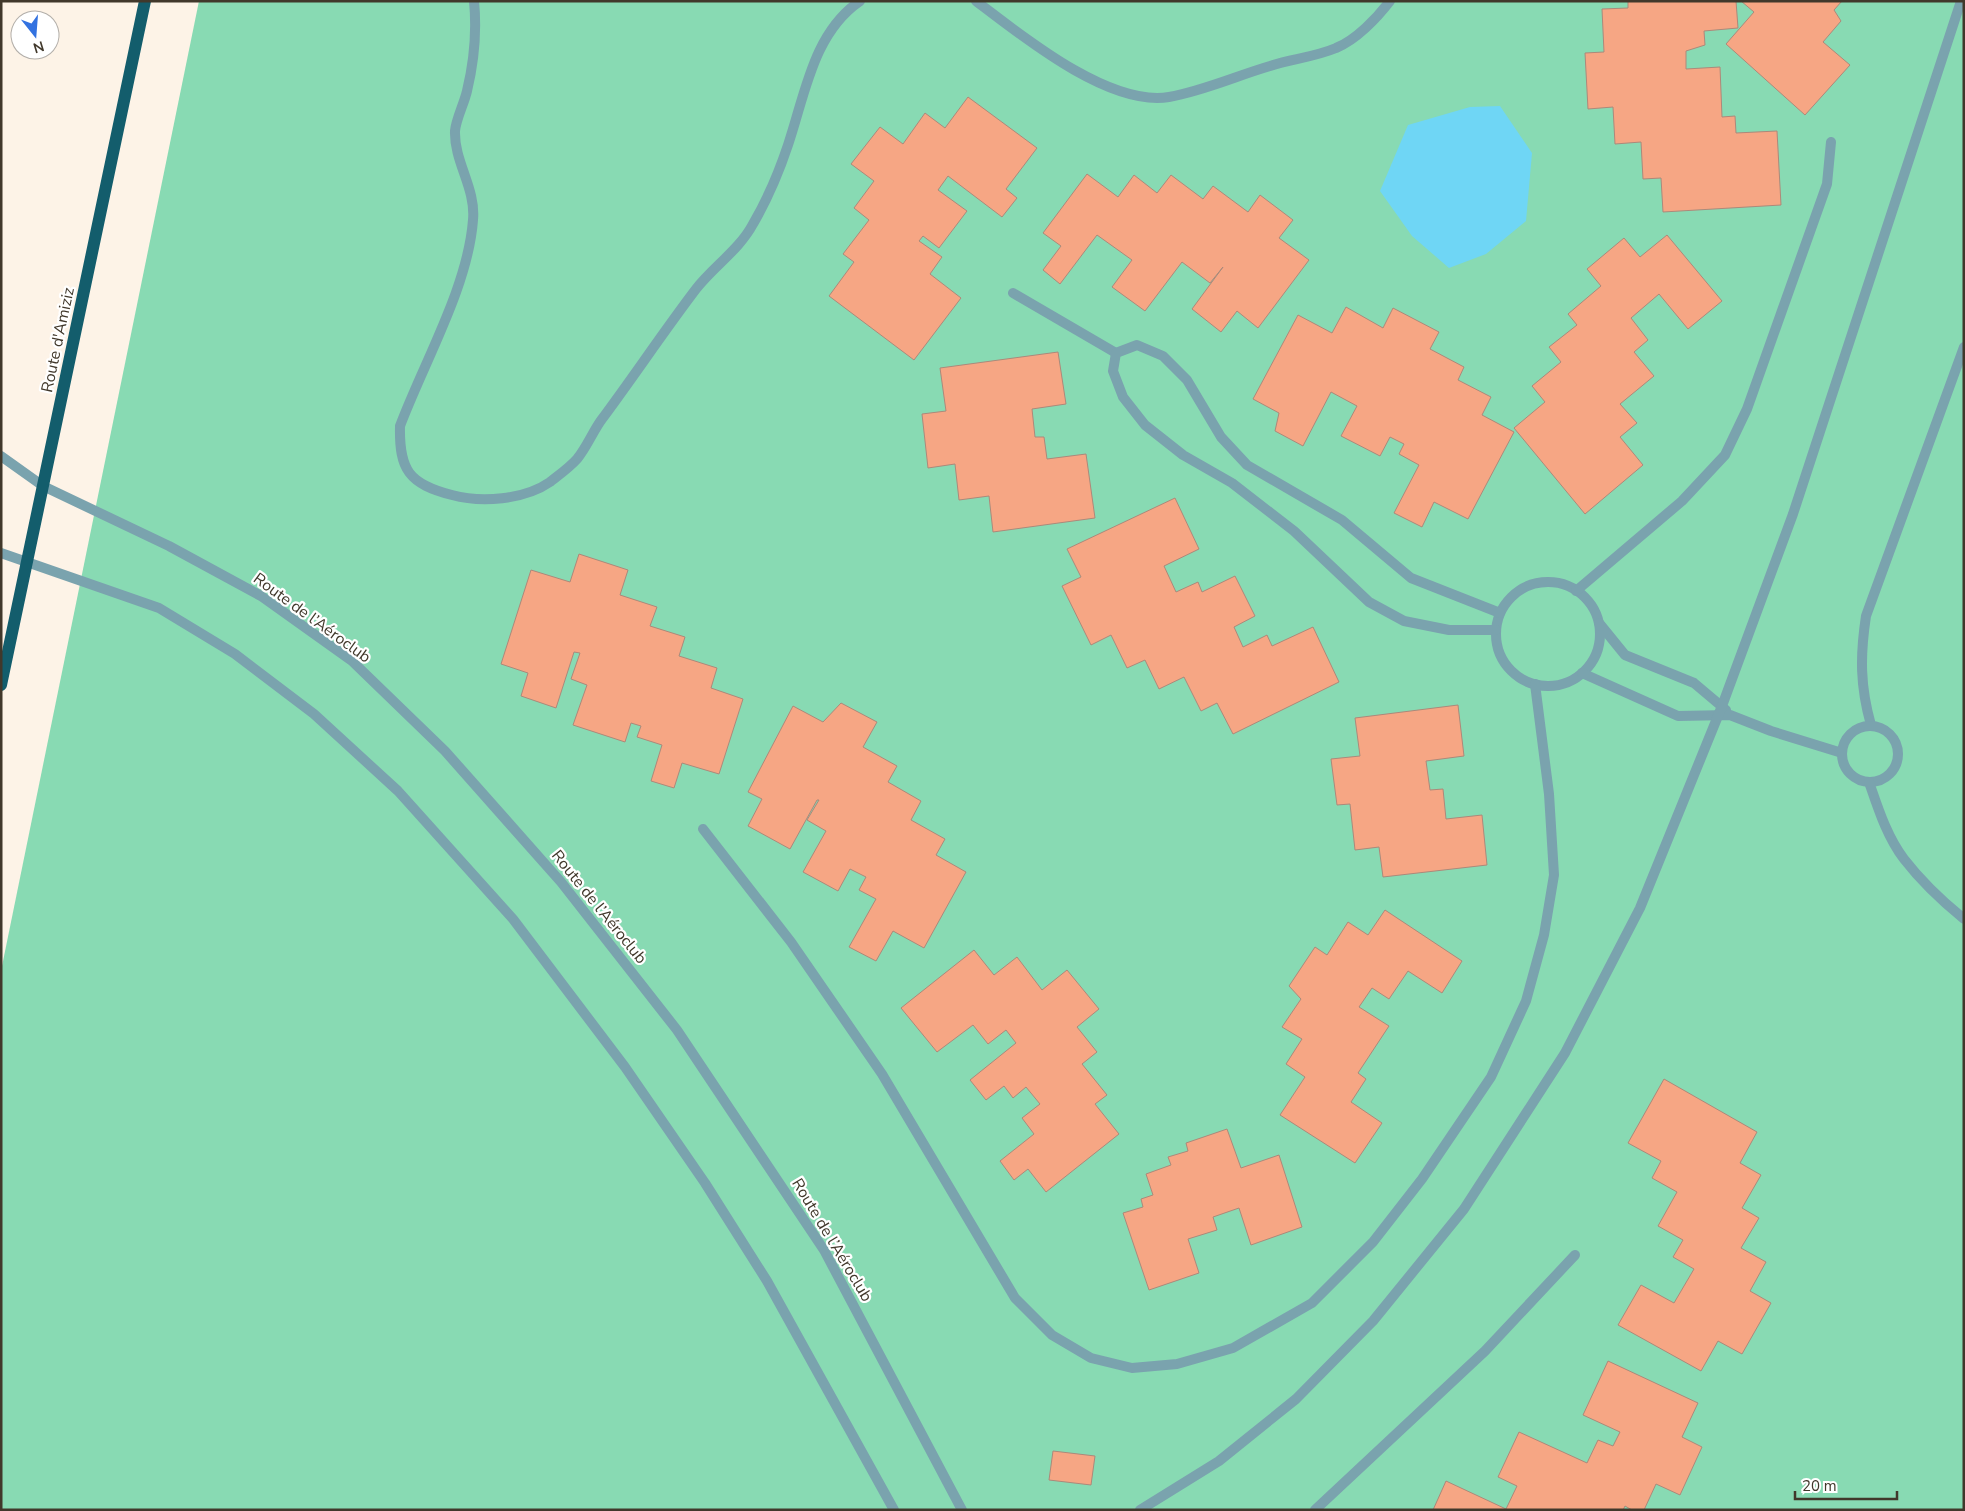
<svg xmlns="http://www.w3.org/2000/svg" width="1965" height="1511" viewBox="0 0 1965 1511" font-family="'Nunito Sans',sans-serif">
<rect width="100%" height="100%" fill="#fdf3e7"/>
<path fill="#88dab3" d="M199,1h1765v1509h-1963v-539z"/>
<path fill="#6fd6f5" d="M1500,106l32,47 -6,68 -40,33 -37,14 -37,-32 -32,-45 28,-66 62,-18z"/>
<g fill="#f6a684" stroke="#ac897a">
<path d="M1628,1h108l2,27 -34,3 1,14 -19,6v18l34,-2 2,50 13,-1 1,17 41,-2 4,74 -118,7 -2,-34 -18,1 -2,-37 -26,2 -2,-37 -25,2 -3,-56 19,-1 -2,-43 26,-1z"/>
<path d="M1741,1h101l-8,9 7,11 -18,21 27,23 -45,50 -79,-71 28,-32z"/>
<path d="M968,97l69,51 -31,41 11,9 -15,19 -54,-41 -10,14 29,21 -28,37 -16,-12 -4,5 23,16 -12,17 31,24 -47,62 -85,-64 25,-34 -11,-8 26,-34 -15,-12 20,-27 -23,-17 29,-37 23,17 22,-31 20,15z"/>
<path d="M1087,174l31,23 16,-22 23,18 14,-18 32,24 10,-13 35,26 12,-17 33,25 -14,18 30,22 -51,68 -21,-17 -16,21 -29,-23 31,-42 -13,16 -28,-21 -37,49 -33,-24 20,-27 -35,-25 -37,49 -17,-14 18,-24 -18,-13z"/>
<path d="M1667,235l55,66 -34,28 -29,-35 -28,24 17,22 -14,12 20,24 -34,28 17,19 -17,14 23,28 -58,49 -71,-86 31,-26 -13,-16 29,-24 -12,-15 28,-22 -9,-11 33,-28 -14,-17 37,-31 16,19z"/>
<path d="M1346,307l37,21 10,-20 46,24 -9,17 34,18 -6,13 33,17 -9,18 32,17 -46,87 -34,-17 -12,25 -28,-14 25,-48 -20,-11 5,-10 -14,-7 -10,19 -39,-20 16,-30 -26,-14 -28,54 -28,-15 4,-18 -26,-14 45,-84 34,18z"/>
<path d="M1058,352l8,52 -34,5 3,28h9l3,22 39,-5 9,64 -102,14 -4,-36 -30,4 -4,-36 -27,4 -6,-54 24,-3 -6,-43z"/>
<path d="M1175,498l24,51 -35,17 12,26 22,-10 4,10 33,-16 20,40 -21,11 9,20 24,-12 5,11 41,-19 26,55 -106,52 -16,-31 -16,8 -17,-34 -25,12 -14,-29 -18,8 -16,-33 -20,10 -29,-59 19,-9 -14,-28z"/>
<path d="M579,554l49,16 -8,25 37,12 -7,19 35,11 -6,19 38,12 -6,20 32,11 -24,75 -37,-11 -8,25 -23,-7 11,-36 -25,-8 4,-11 -10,-3 -6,19 -52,-17 14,-40 -16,-6 9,-26 -6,-1 -18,56 -35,-12 7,-23 -27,-9 30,-94 39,12z"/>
<path d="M841,703l36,19 -14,25 34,19 -9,16 33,19 -10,19 34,19 -9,16 30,17 -42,76 -31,-17 -17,30 -27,-14 27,-48 -17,-9 7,-13 -16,-8 -12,22 -35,-19 23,-41 -19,-11 12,-20h-2l-27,49 -42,-23 14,-27 -14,-7 45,-86 30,16z"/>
<path d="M1458,705l6,51 -38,5 4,29 13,-1 3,30 36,-4 5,50 -104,12 -4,-30 -24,3 -5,-46 -13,1 -6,-46 29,-3 -5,-38z"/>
<path d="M1385,910l77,51 -20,32 -34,-22 -19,28 -17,-11 -13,19 30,19 -31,47 8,6 -15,23 31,21 -27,40 -75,-48 25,-38 -19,-13 16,-25 -20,-12 19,-28 -12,-13 26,-39 12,8 21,-33 20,13z"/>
<path d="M974,950l20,25 23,-18 25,33 25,-20 32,39 -22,18 20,25 -15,12 25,31 -12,9 24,30 -73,58 -18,-23 -14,11 -14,-19 34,-27 -12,-16 18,-14 -14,-17 -13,11 -9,-12 -18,14 -16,-20 46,-37 -10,-13 -18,14 -15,-19 -36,27 -36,-44z"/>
<path d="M1664,1079l93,53 -17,31 21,12 -19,33 17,10 -18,30 25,14 -16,29 21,12 -29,51 -24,-13 -17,30 -83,-46 23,-40 33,18 20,-34 -21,-12 10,-17 -25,-14 19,-34 -25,-14 9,-17 -33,-18z"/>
<path d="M1227,1129l14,39 38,-13 23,72 -51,18 -12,-37 -26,9 4,13 -29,9 11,34 -50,17 -26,-77 20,-6 -2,-8 12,-4 -7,-21 25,-9 -3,-8 20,-6 -2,-8z"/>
<path d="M1608,1361l90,42 -16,34 20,10 -22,48 -24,-11 -12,26h-12l-7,-4 -2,4h-190l13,-29 60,28 11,-23 -19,-9 21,-45 68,31 11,-23 15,6 7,-14 -37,-17z"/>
<path d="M1053,1451l42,5 -4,29 -42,-5z"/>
</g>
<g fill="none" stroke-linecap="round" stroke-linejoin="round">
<g stroke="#7aa3ae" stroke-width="10">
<path d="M474,1c3,31 0,61 -7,90 -3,13 -11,28 -12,40 -1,31 21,57 18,89 -5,67 -49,142 -73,206 -1,44 9,58 52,69 29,8 72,5 98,-13 9,-7 20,-15 27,-23 10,-12 16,-28 25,-40 32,-43 62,-88 94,-130 18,-23 43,-39 57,-65 14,-24 26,-52 35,-79 17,-50 25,-112 72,-144"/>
<path d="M976,1c46,35 133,106 193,96 34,-6 67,-21 101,-31 21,-7 45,-9 66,-18 20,-8 41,-30 54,-47"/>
</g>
<g stroke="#7aa3ae" stroke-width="10">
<path d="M1013,293l103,60"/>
<path d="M1,456l42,30 126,60 92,50 91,65 93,90 116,131 116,148 147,220 138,260"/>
<path d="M1,553l158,55 76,46 79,60 84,77 115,128 112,148 80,116 62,98 127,229"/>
<circle cx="1548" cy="634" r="52"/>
<path d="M1576,591l106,-90 43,-46 22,-46 80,-225 4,-42"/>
<path d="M1599,623l26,32 69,28 32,27"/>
<path d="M1496,630h-47l-45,-9 -35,-19 -75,-71 -62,-48 -49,-28 -38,-30 -22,-28 -10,-26 3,-18 21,-8 26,11 24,24 34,57 26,28 95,55 69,58 89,35"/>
<path d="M1582,673l96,43 52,-1 41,16 71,22"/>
<path d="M1871,725c-11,-39 -11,-69 -5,-109l98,-269"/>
<circle cx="1870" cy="754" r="28"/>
<path d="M1869,782c9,26 18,55 35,77 17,22 38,42 60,60"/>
<path d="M703,829l88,113 91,132 133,224 37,37 39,23 41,10 45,-4 56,-16 79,-45 61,-61 49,-63 69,-102 35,-76 18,-66 10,-60 -5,-81 -14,-110"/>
<path d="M1140,1510l79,-49 77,-62 77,-78 91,-112 101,-156 75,-145 82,-202 71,-192 168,-513"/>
<path d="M1315,1510l170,-159 90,-96"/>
</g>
<path stroke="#135d6c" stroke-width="12" d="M1,685l144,-684"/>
</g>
<g text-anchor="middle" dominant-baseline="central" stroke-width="4.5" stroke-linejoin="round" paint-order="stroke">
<g font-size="16" fill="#41382b" stroke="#fff">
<text transform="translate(58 340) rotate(-78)">Route d'Amiziz</text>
<text transform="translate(312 618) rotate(36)">Route de l’Aéroclub</text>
<text transform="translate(599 907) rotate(51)">Route de l’Aéroclub</text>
<text transform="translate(832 1240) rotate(59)">Route de l’Aéroclub</text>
</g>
</g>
<rect width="1965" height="1511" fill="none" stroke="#41382b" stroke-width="5"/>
<g transform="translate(35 35) rotate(163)"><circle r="24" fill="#ffffff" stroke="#b3afaa"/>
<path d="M0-4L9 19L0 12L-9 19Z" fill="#3372e0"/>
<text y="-8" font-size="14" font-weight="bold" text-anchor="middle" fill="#41382b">N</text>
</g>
<path d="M1795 1491v8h102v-8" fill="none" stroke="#41382b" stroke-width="2.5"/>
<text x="1802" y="1491" font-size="15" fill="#41382b" stroke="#ffffff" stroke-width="4" paint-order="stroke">20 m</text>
</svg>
